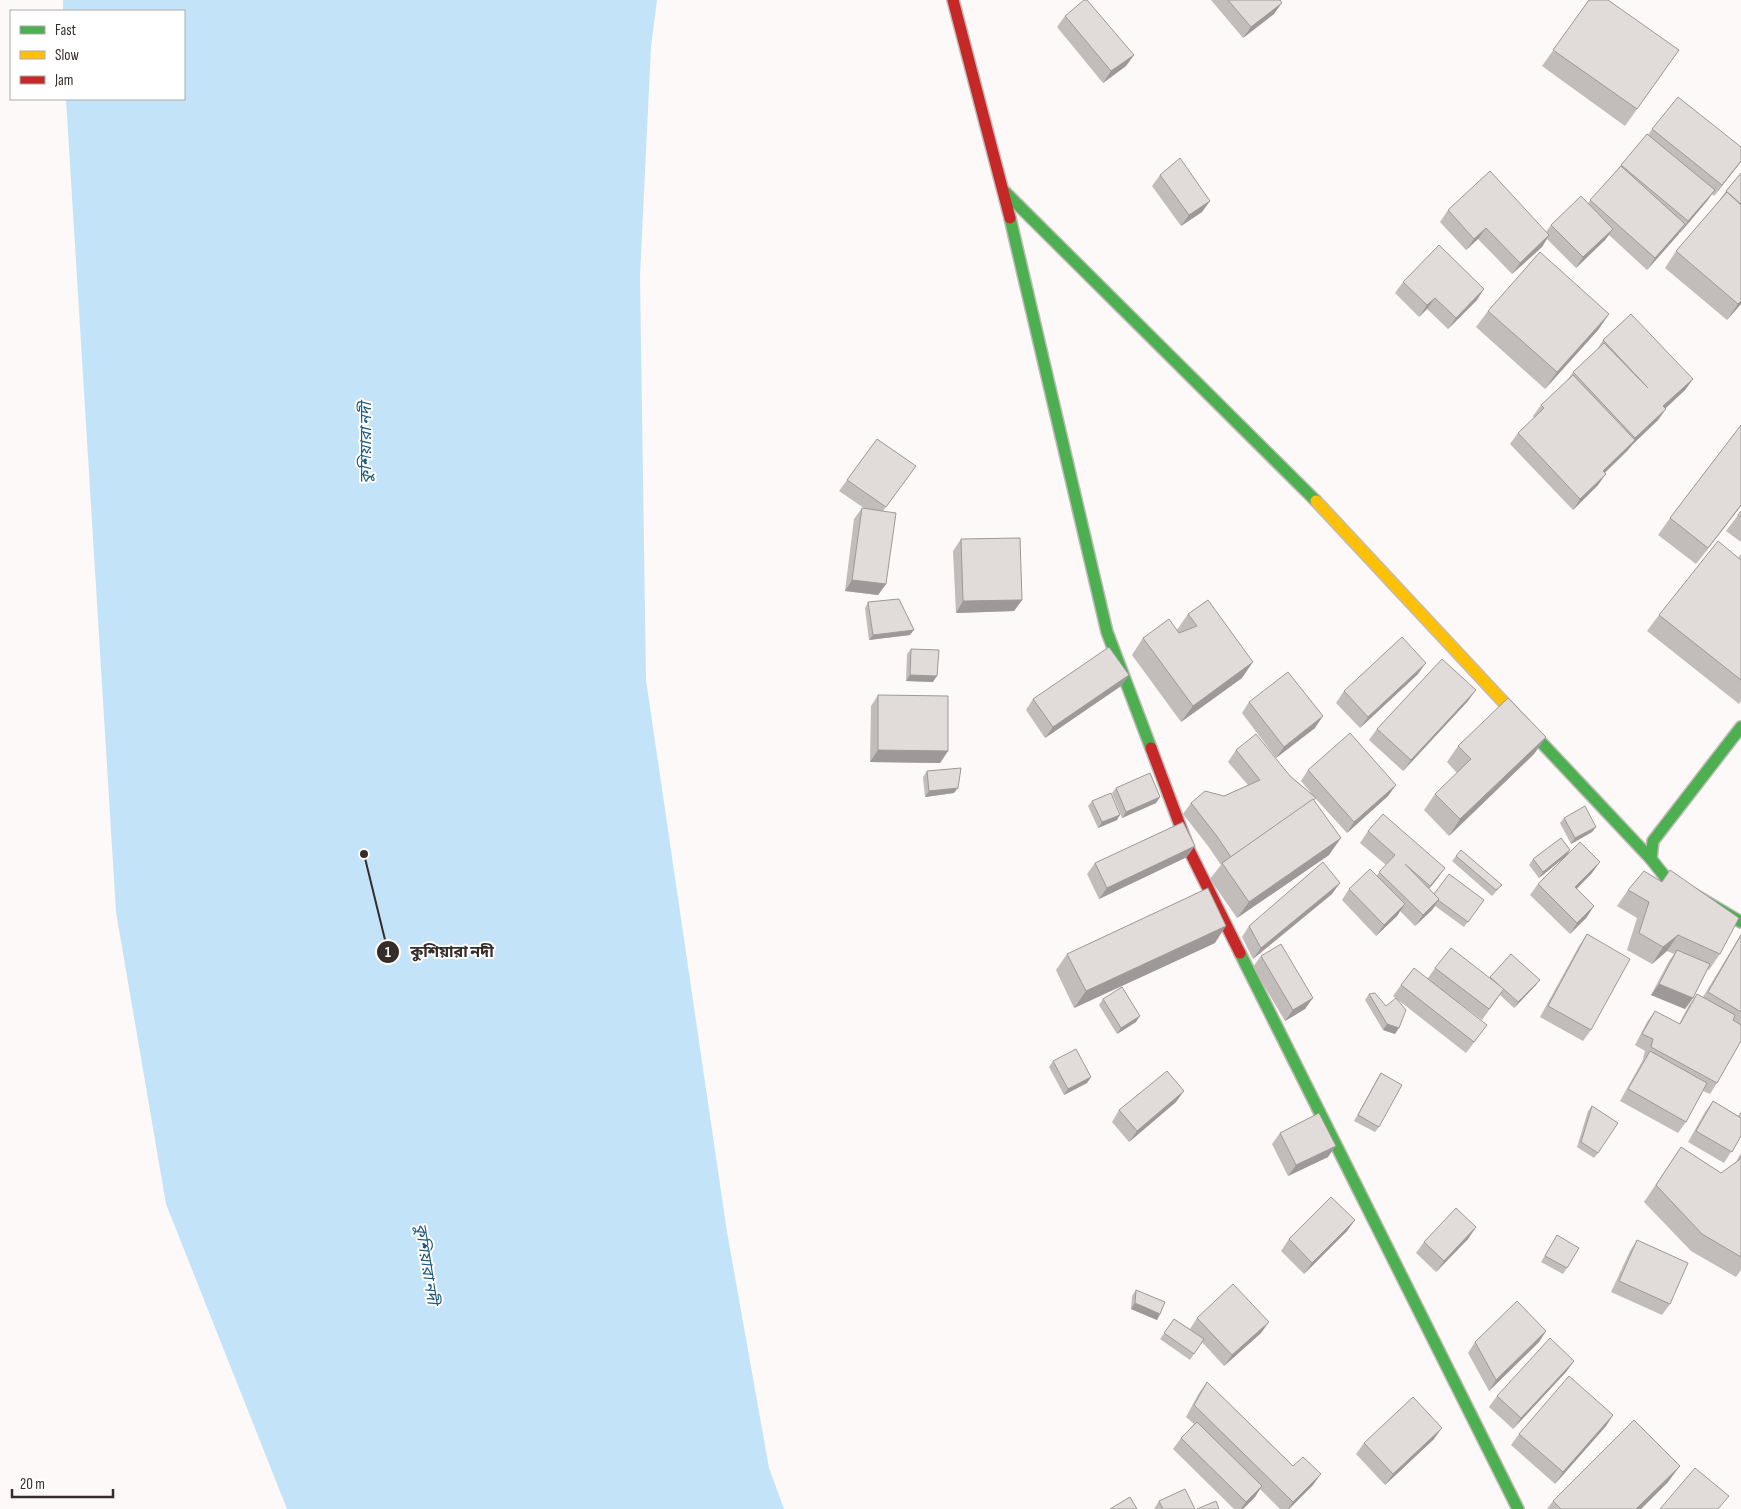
<svg xmlns="http://www.w3.org/2000/svg" width="1741" height="1509" viewBox="0 0 1741 1509" font-family="'Sofia Sans Condensed','Noto Sans Bengali',sans-serif">
<rect width="100%" height="100%" fill="#fcf9f8"/>
<path fill="#c3e3f9" d="M63,0h594l-6,47 -11,229 6,404 81,552 42,236 15,41h-497l-121,-305 -50,-292 -50,-813h118v-88h-121z"/>
<g fill="none" stroke-linecap="round" stroke-linejoin="round">
<g stroke="#c0bab8" stroke-width="14">
<g id="fast">
<path d="M1004,191l312,310"/>
<path d="M1010,218l97,414 44,116"/>
<path d="M1524,724l127,135"/>
<path d="M1741,727l-88,114 -2,18 15,19 75,44"/>
<path d="M1240,953l278,556"/>
</g>
</g>
<g stroke="#c0bab8" stroke-width="14">
<path id="slow" d="M1316,501l208,223"/>
</g>
<g stroke="#c0bab8" stroke-width="14">
<g id="jam">
<path d="M953,0l57,218"/>
<path d="M1151,748l39,104 50,101"/>
</g>
</g>
<use href="#fast" stroke="#4caf50" stroke-width="11"/>
<use href="#slow" stroke="#ffc107" stroke-width="11"/>
<use href="#jam" stroke="#c62828" stroke-width="11"/>
</g>
<g fill="#c2bcbb">
<path d="M1211,0h69l-6,14 -31,24z"/>
<path d="M1589,0l90,50 -54,76 -83,-60z"/>
<path d="M1065,16l69,39 -8,11 -23,17 -46,-56z"/>
<path d="M1652,129l88,34 -26,33 -2,-2 -5,7 -27,32v-1l-33,38 -38,-35 -4,5 -29,28 -29,-29 -5,8 -30,27 -34,-35 -12,11 -26,-28 8,-12 98,22 5,-7 37,-22 29,-33 4,-5 27,-30z"/>
<path d="M1741,173v131l-14,16 -62,-52 11,-17 42,-49 8,-11z"/>
<path d="M1160,175l42,37 -21,14 -29,-40z"/>
<path d="M1403,282l74,18 -29,29 -21,-20 -8,8 -24,-24z"/>
<path d="M1488,311l121,3 -11,16 -53,59 -69,-62z"/>
<path d="M1603,340l90,39 -8,11 -19,18 -8,12 -26,25 -5,6 -22,22 -7,12 -25,25 -63,-66 8,-11 16,-15 -1,-2 8,-11 25,-23 7,-10 23,-21z"/>
<path d="M1741,425v81l-45,58 -38,-29 12,-17z"/>
<path d="M877,439l39,27 -33,45 3,73 -8,11 -33,-4 9,-72 8,-11h2l-25,-17z"/>
<path d="M1741,511v31l-15,-11z"/>
<path d="M961,539l61,61 -8,11 -58,2 -3,-62z"/>
<path d="M1741,554v147l-2,3 -92,-73 12,-16 79,-57z"/>
<path d="M868,602l42,33 -41,5 -4,-32z"/>
<path d="M1188,614l54,64 -61,44 -49,-67 11,-17 34,-8z"/>
<path d="M911,649l22,33 -27,-1 1,-27z"/>
<path d="M1418,674l-58,54 -24,-25 8,-12z"/>
<path d="M1129,675l-8,11 -76,52 -19,-28 7,-11z"/>
<path d="M878,695l70,56 -8,12 -70,-1 1,-56z"/>
<path d="M1468,701l-65,70 -34,-31 8,-11z"/>
<path d="M1249,702l66,26 -39,30 -34,-45z"/>
<path d="M1546,737l-12,17 -85,82 -25,-26 11,-16 22,-21 -10,-11 11,-16z"/>
<path d="M1236,750l54,26 22,18 -11,-13 7,-11 88,15 -8,11 -41,37 -32,-35 -1,3 15,54 -92,63 -27,-39 11,-14 -13,-19 -25,-32 8,-11 33,-7 24,-11 -20,-23z"/>
<path d="M927,771l27,22 -29,4 -2,-20z"/>
<path d="M1116,788l44,9 -4,6 -34,15 -10,-25z"/>
<path d="M1092,801l25,19 -19,8 -10,-22z"/>
<path d="M1564,818l28,14 -21,12 -11,-21z"/>
<path d="M1368,831l77,37 -8,11 -8,10 5,5 50,6 -20,27 -29,-21 -3,4 -17,16 -15,-15 -3,5 -21,20 -34,-36 7,-11 28,-14 9,-10 -26,-22z"/>
<path d="M1570,850l-3,5 25,18 -15,16 10,28 -17,17 -40,-39 8,-11 27,-27 -26,21 -10,-13 4,-6z"/>
<path d="M1456,856l46,29 -10,11 -40,-35z"/>
<path d="M1187,857l-88,42 -12,-25 8,-11z"/>
<path d="M1670,870l50,84 -11,16 -1,-1 -15,29 -8,11 -34,-14 18,-34 5,-7 -7,-3 -15,13 -25,-14 10,-32 -20,-12 11,-16 34,-9z"/>
<path d="M1332,894l-79,65 -11,-22 7,-11z"/>
<path d="M1587,934l4,96 -8,11 -43,-24 39,-71z"/>
<path d="M1741,934v107l-24,42 -7,11 -7,-3 -17,31 -8,11 -58,-32 24,-43h-1l2,-7 -10,-6 12,-23 8,-11 24,13 10,-19 8,-11 6,3z"/>
<path d="M1215,943l-141,65 -18,-38 11,-16z"/>
<path d="M1511,954l25,31 -22,23 -14,-13 -18,25 -24,-18 21,34 -13,17 -73,-57 8,-11 27,-7 7,-10 55,10z"/>
<path d="M1261,956l44,53 -20,12 -32,-54z"/>
<path d="M1369,994l26,40 -12,-4 -18,-30z"/>
<path d="M1103,999l33,23 -19,12 -18,-29z"/>
<path d="M1053,1061l38,16 -4,6 -23,12 -15,-28z"/>
<path d="M1381,1073l-2,54 -4,5 -21,-11 23,-42z"/>
<path d="M1713,1101l25,15 3,-5v25l-17,27 -36,-21 17,-30z"/>
<path d="M1176,1102l-47,40 -17,-20 7,-12z"/>
<path d="M1592,1106l6,47 -4,5 -17,-11 11,-36z"/>
<path d="M1280,1133l48,24 -40,19 -16,-32z"/>
<path d="M1681,1147l40,26 15,-11 5,-9v117l-5,7 -45,-26 -47,-49z"/>
<path d="M1355,1220l-8,11 -43,43 -23,-23 8,-12z"/>
<path d="M1476,1227l-8,12 -32,33 -20,-19 8,-11z"/>
<path d="M1557,1235l10,33 -4,6 -22,-12z"/>
<path d="M1637,1240l33,64 -8,11 -51,-23 19,-41z"/>
<path d="M1136,1290l24,24 -3,6 -26,-11 1,-13z"/>
<path d="M1197,1318l64,15 -37,33 -22,-24 -12,18 -30,-21 14,-20 16,10z"/>
<path d="M1546,1331l-7,11 -50,49 -21,-38 7,-11z"/>
<path d="M1574,1361l-8,11 -53,57 -24,-22 8,-11z"/>
<path d="M1207,1382l106,103 -24,24h-9l-20,-20 -5,8 -12,12h-9l-61,-60 8,-11 13,-14 -8,-7 13,-24z"/>
<path d="M1613,1415l-7,11 -51,58 -44,-39 8,-11z"/>
<path d="M1434,1439l-49,46 -29,-31 8,-11z"/>
<path d="M1668,1482l-27,27h-94l6,-8z"/>
<path d="M1159,1501l36,8h-41z"/>
</g>
<g fill="#9e9998">
<path d="M1282,3l-8,11 -31,24 8,-11z"/>
<path d="M1134,55l-8,11 -23,17 8,-12z"/>
<path d="M1741,161v1l-27,34 8,-11z"/>
<path d="M1715,190l-8,11 -27,32 8,-12z"/>
<path d="M1210,201l-8,11 -21,14 8,-11z"/>
<path d="M1685,224l-7,11 -31,35 8,-12z"/>
<path d="M1486,228l-8,11 -12,11 8,-11z"/>
<path d="M1613,229l-8,11 -29,28 7,-11z"/>
<path d="M1549,235l-7,12 -30,27 8,-11z"/>
<path d="M1484,289l-7,11 -29,29 8,-11z"/>
<path d="M1435,298l-8,11 -8,8 8,-12z"/>
<path d="M1741,301v3l-14,16 11,-16z"/>
<path d="M1609,314l-11,16 -53,59 12,-17z"/>
<path d="M1693,379l-8,11 -29,27 7,-11z"/>
<path d="M1666,409l-8,11 -26,25 -5,6 -32,31 8,-11 27,-26 5,-7z"/>
<path d="M1606,474l-8,11 -25,25 7,-11z"/>
<path d="M1741,505v1l-45,58 12,-16z"/>
<path d="M852,580l34,4 -8,11 -33,-4z"/>
<path d="M1022,600l-8,11 -58,2 7,-12z"/>
<path d="M914,630l-4,5 -41,5 4,-5z"/>
<path d="M1253,662l-11,16 -61,44 12,-16z"/>
<path d="M1426,663l-8,11 -58,54 8,-11z"/>
<path d="M910,675l27,1 -4,6 -27,-1z"/>
<path d="M1129,675l-8,11 -76,52 8,-11z"/>
<path d="M1476,690l-8,11 -65,70 8,-11z"/>
<path d="M1323,716l-8,12 -39,30 8,-11z"/>
<path d="M1546,737l-12,17 -85,82 11,-17z"/>
<path d="M878,750l70,1 -8,12 -70,-1z"/>
<path d="M1396,785l-8,11 -41,37 7,-11z"/>
<path d="M958,788l-4,5 -29,4 4,-6z"/>
<path d="M1160,797l-4,6 -34,15 4,-6z"/>
<path d="M1120,815l-3,5 -19,8 4,-6z"/>
<path d="M1596,827l-4,5 -21,12 4,-6z"/>
<path d="M1341,838l-12,17 -92,63 12,-16z"/>
<path d="M1195,846l-8,11 -88,42 8,-11z"/>
<path d="M1570,850l-4,6 -27,22 4,-6z"/>
<path d="M1600,862l-8,11 -25,25 8,-11z"/>
<path d="M1445,868l-8,11 -15,18 8,-11z"/>
<path d="M1340,883l-8,11 -79,65 8,-11z"/>
<path d="M1439,899l-7,11 -17,16 8,-11z"/>
<path d="M1405,904l-8,12 -21,20 8,-11z"/>
<path d="M1594,906l-7,11 -17,17 7,-11z"/>
<path d="M1226,926l-11,17 -141,65 12,-17z"/>
<path d="M1678,935l-11,16 -15,13 11,-17z"/>
<path d="M1540,980l-4,5 -22,23 4,-6z"/>
<path d="M1659,984l34,14 -8,11 -34,-14z"/>
<path d="M1313,998l-8,11 -20,12 8,-11z"/>
<path d="M1140,1016l-4,6 -19,12 4,-6z"/>
<path d="M1387,1024l12,4 -4,6 -12,-4z"/>
<path d="M1091,1077l-4,6 -23,12 4,-6z"/>
<path d="M1184,1091l-8,11 -47,40 8,-11z"/>
<path d="M1336,1146l-8,11 -40,19 8,-11z"/>
<path d="M1355,1220l-8,11 -43,43 8,-11z"/>
<path d="M1476,1227l-8,12 -32,33 8,-11z"/>
<path d="M1135,1303l25,11 -3,6 -26,-11z"/>
<path d="M1269,1322l-8,11 -37,33 8,-11z"/>
<path d="M1546,1331l-7,11 -50,49 7,-11z"/>
<path d="M1574,1361l-8,11 -53,57 8,-11z"/>
<path d="M1613,1415l-7,11 -51,58 8,-12z"/>
<path d="M1442,1428l-8,11 -49,46 8,-11z"/>
<path d="M1680,1466l-12,16 -27,27h-5z"/>
<path d="M1321,1474l-8,11 -24,24h-1l5,-7z"/>
<path d="M1262,1486l-7,11 -12,12h-2l5,-7z"/>
</g>
<g fill="#e1dbd9" stroke="#9e9998">
<path d="M1084,0h3l47,55 -23,16 -46,-55z"/>
<path d="M1228,0h52l2,3 -31,24z"/>
<path d="M1589,0h19l71,50 -42,59 -84,-59z"/>
<path d="M1678,97l63,50v14l-19,24 -70,-56z"/>
<path d="M1647,134l68,56 -27,31 -67,-56z"/>
<path d="M1180,158l30,43 -21,14 -29,-40z"/>
<path d="M1621,166l64,58 -30,34 -65,-58z"/>
<path d="M1490,171l59,64 -29,28 -34,-35 -12,11 -26,-29z"/>
<path d="M1741,173v31l-15,-13z"/>
<path d="M1727,192l14,13v96l-3,3 -62,-53z"/>
<path d="M1581,196l32,33 -30,28 -32,-32z"/>
<path d="M1439,245l45,44 -28,29 -21,-20 -8,7 -24,-23z"/>
<path d="M1540,252l69,62 -52,58 -69,-61z"/>
<path d="M1631,314l62,65 -30,27 3,3 -31,29 -62,-66 31,-29 44,45 -45,-48z"/>
<path d="M1573,375l62,65 -32,31 3,3 -26,25 -62,-66 26,-25 -3,-3z"/>
<path d="M1741,425v80l-33,43 -38,-30z"/>
<path d="M877,439l39,27 -30,41 -39,-27z"/>
<path d="M862,508l34,5 -10,71 -34,-4z"/>
<path d="M1741,511v6l-3,-2z"/>
<path d="M1020,538l2,62 -59,1 -2,-62z"/>
<path d="M1718,541l23,19v120l-82,-65z"/>
<path d="M899,599l15,31 -41,5 -5,-33z"/>
<path d="M1208,600l45,62 -60,44 -50,-68 26,-19 10,14 18,-7 -9,-12z"/>
<path d="M1402,637l24,26 -58,54 -24,-26z"/>
<path d="M1109,647l20,28 -76,52 -20,-28z"/>
<path d="M911,649l28,1 -2,26 -27,-1z"/>
<path d="M1442,659l34,31 -65,70 -34,-31z"/>
<path d="M1288,672l35,44 -39,31 -35,-45z"/>
<path d="M878,695l70,1v55l-70,-1z"/>
<path d="M1508,698l38,39 -86,82 -25,-25 36,-35 -13,-13z"/>
<path d="M1350,733l46,52 -42,37 -46,-52z"/>
<path d="M1256,734l34,42 26,22 -85,59 -15,-22 -25,-32 14,-12 19,5 36,-16 -24,-30z"/>
<path d="M961,768l-3,20 -29,3 -2,-20z"/>
<path d="M1150,773l10,24 -34,15 -10,-24z"/>
<path d="M1111,793l9,22 -18,7 -10,-21z"/>
<path d="M1313,799l28,39 -92,64 -27,-39z"/>
<path d="M1585,806l11,21 -21,11 -11,-20z"/>
<path d="M1383,814l62,54 -15,18 -25,-22 34,35 -16,16 -44,-43 16,-17 -27,-24z"/>
<path d="M1183,822l12,24 -88,42 -12,-25z"/>
<path d="M1561,838l9,12 -27,22 -10,-13z"/>
<path d="M1580,842l20,20 -25,25 19,19 -17,17 -39,-39z"/>
<path d="M1461,850l41,35 -6,5 -40,-34z"/>
<path d="M1323,862l17,21 -79,65 -12,-22z"/>
<path d="M1370,869l35,35 -21,21 -35,-36z"/>
<path d="M1670,870l69,48 -19,36 -42,-19 -15,12 -24,-14 10,-31 -21,-12 16,-19 18,11z"/>
<path d="M1449,874l35,26 -16,22 -30,-22 1,-1 -5,-5z"/>
<path d="M1208,888l18,38 -140,65 -19,-37z"/>
<path d="M1587,934l43,25 -39,71 -43,-24z"/>
<path d="M1741,935v77l-33,-20z"/>
<path d="M1281,944l32,54 -20,12 -32,-54z"/>
<path d="M1451,948l53,41 -15,20 -54,-41z"/>
<path d="M1677,950l33,14 -17,34 -34,-14z"/>
<path d="M1511,954l29,26 -22,22 -28,-25z"/>
<path d="M1414,968l73,57 -13,17 -73,-57z"/>
<path d="M1122,987l18,29 -19,12 -18,-29z"/>
<path d="M1375,993l11,13 10,-8 10,12 -7,18 -12,-4 -18,-30z"/>
<path d="M1697,994l38,21 -2,5 8,5v16l-24,42 -66,-36 2,-8 -11,-5 13,-23 25,13z"/>
<path d="M1076,1049l15,28 -23,12 -15,-28z"/>
<path d="M1650,1051l57,32 -21,39 -58,-33z"/>
<path d="M1167,1071l17,20 -47,40 -18,-21z"/>
<path d="M1381,1073l21,12 -23,42 -21,-12z"/>
<path d="M1713,1101l28,17v18l-9,16 -36,-21z"/>
<path d="M1592,1106l26,17 -20,30 -17,-11z"/>
<path d="M1319,1113l17,33 -40,19 -16,-32z"/>
<path d="M1681,1147l40,26 18,-13 2,-4v101l-39,-23 -46,-49z"/>
<path d="M1331,1197l24,23 -43,43 -23,-24z"/>
<path d="M1456,1208l20,19 -32,34 -20,-19z"/>
<path d="M1557,1235l22,13 -12,20 -22,-12z"/>
<path d="M1637,1240l51,23 -18,41 -51,-23z"/>
<path d="M1233,1284l36,38 -37,33 -35,-37z"/>
<path d="M1136,1290l29,12 -5,12 -25,-11z"/>
<path d="M1517,1301l29,30 -50,49 -21,-38z"/>
<path d="M1174,1319l30,20 -10,15 -30,-21z"/>
<path d="M1550,1338l24,23 -53,57 -24,-22z"/>
<path d="M1569,1376l44,39 -50,57 -44,-38z"/>
<path d="M1207,1382l86,84 10,-9 18,17 -28,28 -99,-97z"/>
<path d="M1413,1397l29,31 -49,46 -29,-31z"/>
<path d="M1634,1420l46,46 -44,43h-75l-8,-8z"/>
<path d="M1197,1422l65,64 -16,16 -65,-64z"/>
<path d="M1695,1468l34,28 -11,13h-58z"/>
<path d="M1185,1489l10,20h-32l-4,-8z"/>
<path d="M1130,1497l7,12h-27z"/>
<path d="M1216,1501l3,8h-22z"/>
</g>
<g text-anchor="middle" dominant-baseline="central" stroke-width="4" stroke-linejoin="round" paint-order="stroke">
<g font-size="16" font-style="italic" fill="#1a597d" stroke="#fff">
<text transform="translate(366 443) rotate(-90)">কুশিয়ারা নদী</text>
<text transform="translate(426 1264) rotate(81)">কুশিয়ারা নদী</text>
</g>
</g>
<path fill="none" stroke="#352d2a" stroke-width="2" d="M364 854L388 952"/>
<g fill="#352d2a" stroke="#fff" stroke-width="2">
<circle cx="364" cy="854" r="5"/>
<circle cx="388" cy="952" r="12"/>
</g>
<g font-size="15" text-anchor="middle" font-weight="bold" fill="#fff">
<text x="388" y="957">1</text>
</g>
<g font-size="16" text-anchor="middle" font-weight="bold" fill="#352d2a" stroke="#fff" stroke-width="4" stroke-linejoin="round" paint-order="stroke">
<text x="452" y="957">কুশিয়ারা নদী</text>
</g>
<rect x="10" y="10" width="175" height="90" fill="#ffffff" stroke="#aeabaa"/>
<rect x="20" y="26" width="25" height="8" fill="#4caf50" stroke="#aeabaa"/>
<text x="55" y="35" font-size="15" fill="#352d2a">Fast</text>
<rect x="20" y="51" width="25" height="8" fill="#ffc107" stroke="#aeabaa"/>
<text x="55" y="60" font-size="15" fill="#352d2a">Slow</text>
<rect x="20" y="76" width="25" height="8" fill="#c62828" stroke="#aeabaa"/>
<text x="55" y="85" font-size="15" fill="#352d2a">Jam</text>
<path d="M12 1489v8h101v-8" fill="none" stroke="#352d2a" stroke-width="2.5"/>
<text x="20" y="1489" font-size="15" fill="#352d2a" stroke="#ffffff" stroke-width="4" paint-order="stroke">20 m</text>
</svg>
